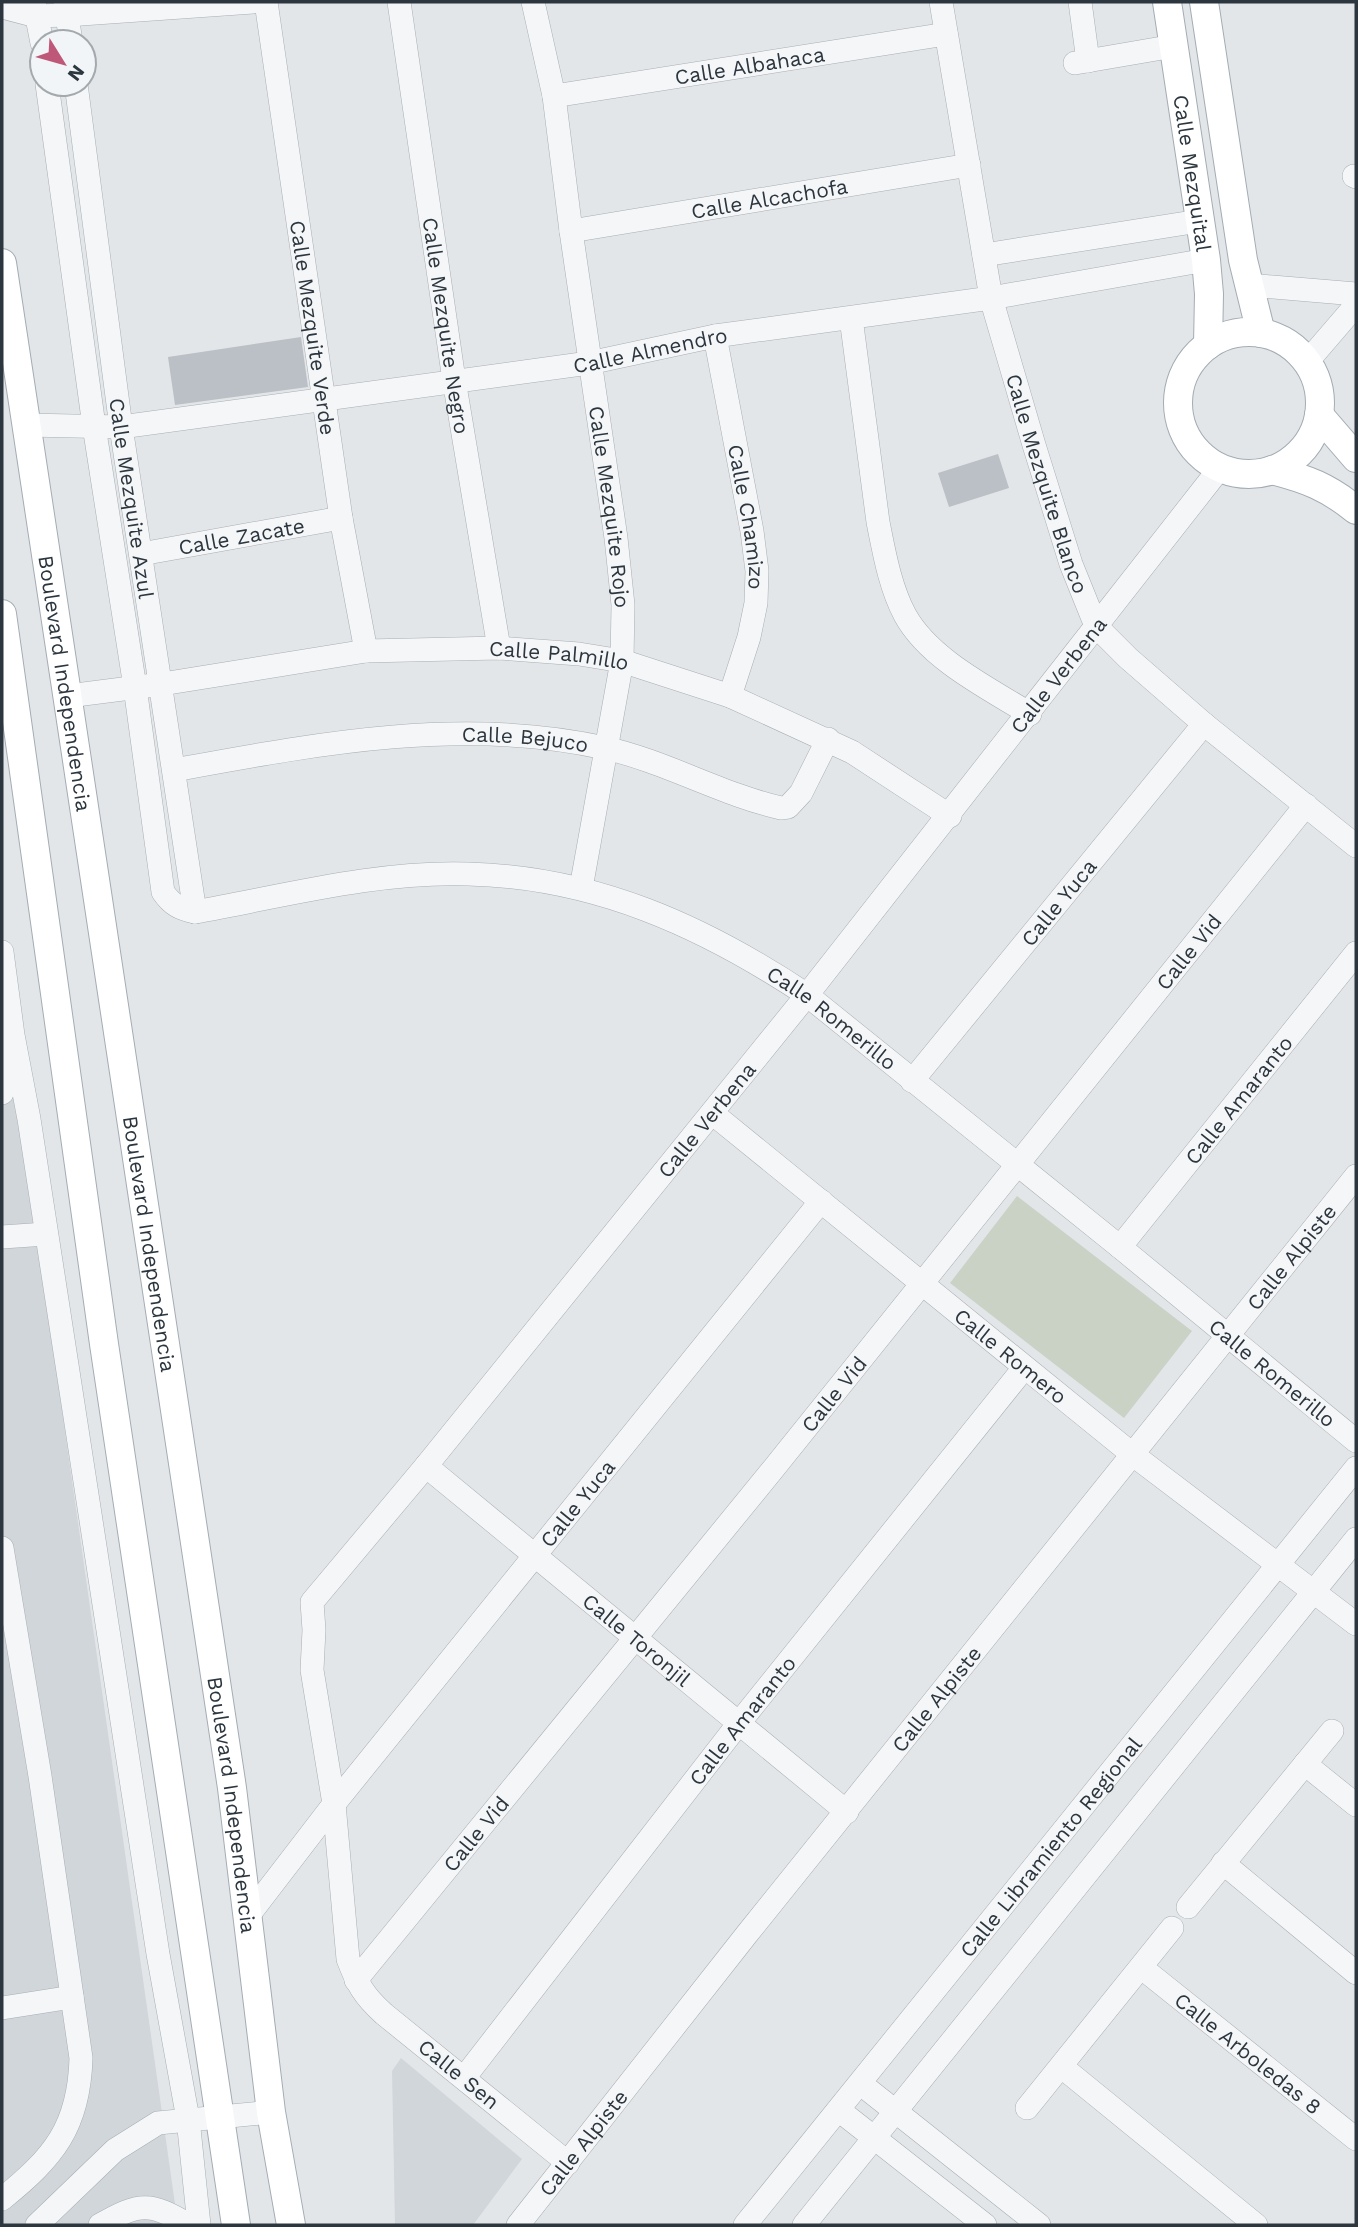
<svg xmlns="http://www.w3.org/2000/svg" width="1358" height="2227" viewBox="0 0 1358 2227" font-family="'Work Sans',sans-serif">
<rect width="100%" height="100%" fill="#e3e6e9"/>
<g fill="#d1d6db">
<path d="M2,989l176,1236h-176z"/>
<path d="M401,2058l121,101 -49,66h-78l-3,-154z"/>
</g>
<path fill="#cad2c5" d="M1017,1196l175,135 -68,87 -174,-135z"/>
<g fill="#bac0c5">
<path d="M301,337l7,50 -133,18 -7,-48z"/>
<path d="M998,454l11,34 -60,19 -11,-34z"/>
</g>
<g fill="none" stroke-linecap="round" stroke-linejoin="round">
<g stroke="#a8aeb3" stroke-width="24">
<g id="minor">
<path d="M34,2l8,41"/>
<path d="M65,2l6,40"/>
<path id="s1" d="M266,2l75,516 25,133"/>
<path id="s2" d="M399,2l55,378 45,268"/>
<path id="s3" d="M533,2l21,94 17,135 45,307 7,67 -1,56 -41,227"/>
<path id="s4" d="M941,2l50,296 43,147 37,119 25,62 32,32 76,66 152,122"/>
<path d="M1080,2l8,59"/>
<path d="M2,7l34,9 31,-1 186,-13"/>
<path d="M1075,63l99,-17"/>
<path id="s5" d="M47,84l47,342 41,261 28,205c9,13 17,17 32,20 89,-16 182,-41 273,-38 127,3 235,52 339,121l313,252 236,194"/>
<path id="s6" d="M76,84l45,343 74,485"/>
<path id="s7" d="M554,96l392,-62"/>
<path d="M1354,176l2,1"/>
<path id="s8" d="M571,231l398,-66"/>
<path d="M984,255l215,-34"/>
<path d="M1248,285l108,9"/>
<path d="M851,318l27,204c6,30 12,65 27,93 24,44 83,73 125,99"/>
<path id="s9" d="M715,336l37,195 5,40 -1,32 -7,34 -19,59"/>
<path d="M1307,362l49,-57"/>
<path id="s10" d="M26,425l95,2 468,-64 126,-27 276,-38 215,-38"/>
<path id="s11" d="M141,554l200,-36"/>
<path id="s12" d="M68,696l94,-12 204,-33 133,-3 80,6 43,7 108,35 122,56 98,64"/>
<path id="s13" d="M174,770c142,-26 288,-54 431,-22 59,13 118,47 176,60l7,-1 13,-14 27,-54"/>
<path d="M2,952l11,83 16,84 129,835 30,165 11,106"/>
<path id="s14" d="M912,1081l292,-357"/>
<path d="M2,1093l9,-45"/>
<path id="s15" d="M712,1113l420,341 224,170"/>
<path d="M2,1237l44,-3"/>
<path id="s16" d="M1120,1247l236,-294"/>
<path id="s17" d="M426,1466l421,346"/>
<path d="M2,1548l38,228 41,282c-2,69 -27,99 -79,141"/>
<path d="M1305,1764l51,41"/>
<path d="M1223,1863l133,110"/>
<path d="M1188,1907l144,-176"/>
<path id="s18" d="M248,1916l86,-112 487,-603"/>
<path id="s19" d="M1142,1968l214,171"/>
<path id="s20" d="M356,1980l418,-512 532,-663"/>
<path d="M2,2008l70,-11"/>
<path d="M1062,2067l194,158"/>
<path id="s21" d="M464,2078l275,-355 285,-355"/>
<path d="M861,2084l178,141"/>
<path d="M1027,2108l145,-180"/>
<path d="M840,2111l145,114"/>
<path id="s22" d="M568,2163l-184,-149c-21,-19 -26,-29 -36,-55l-14,-155 -22,-134 2,-40 -2,-28 114,-136 381,-471 413,-527"/>
<path d="M37,2225l78,-75 43,-27 113,-11"/>
<path d="M100,2225c40,-23 50,-23 89,0"/>
<path id="s23" d="M518,2225l229,-291 609,-758"/>
<path id="s24" d="M745,2225l611,-757"/>
<path d="M804,2225l552,-686"/>
</g>
</g>
<g stroke="#a3acb4" stroke-width="30">
<g id="major">
<path id="s25" d="M1167,2l39,258 3,34 -1,51"/>
<path d="M1204,2l39,258 18,73"/>
<path id="s26" d="M2,263l230,1525 39,324 20,113"/>
<circle cx="1249" cy="403" r="71"/>
<path d="M1319,415l37,43"/>
<path d="M1272,470c35,9 56,17 84,40"/>
<path d="M2,614l102,730 132,881"/>
</g>
</g>
<use href="#minor" stroke="#f5f6f8" stroke-width="23"/>
<use href="#major" stroke="#fff" stroke-width="28"/>
</g>
<g text-anchor="middle" dominant-baseline="central" stroke-width="5" stroke-linejoin="round" paint-order="stroke">
<g font-size="21" fill="#2c363f" stroke="#f2f5f7">
<text stroke="none"><textPath href="#s7" startOffset="198">Calle Albahaca</textPath></text>
<text stroke="none"><textPath href="#s25" startOffset="173">Calle Mezquital</textPath></text>
<text stroke="none"><textPath href="#s8" startOffset="201">Calle Alcachofa</textPath></text>
<text stroke="none"><textPath href="#s2" startOffset="327">Calle Mezquite Negro</textPath></text>
<text stroke="none"><textPath href="#s1" startOffset="329">Calle Mezquite Verde</textPath></text>
<text stroke="none"><textPath href="#s10" startOffset="630">Calle Almendro</textPath></text>
<text stroke="none"><textPath href="#s4" startOffset="494">Calle Mezquite Blanco</textPath></text>
<text stroke="none"><textPath href="#s6" startOffset="418">Calle Mezquite Azul</textPath></text>
<text stroke="none"><textPath href="#s3" startOffset="511">Calle Mezquite Rojo</textPath></text>
<text stroke="none"><textPath href="#s9" startOffset="184">Calle Chamizo</textPath></text>
<text stroke="none"><textPath href="#s11" startOffset="102">Calle Zacate</textPath></text>
<text stroke="none"><textPath href="#s12" startOffset="495">Calle Palmillo</textPath></text>
<text stroke="none"><textPath href="#s22" startOffset="1853">Calle Verbena</textPath></text>
<text stroke="none"><textPath href="#s26" startOffset="425">Boulevard Independencia</textPath></text>
<text stroke="none"><textPath href="#s13" startOffset="354">Calle Bejuco</textPath></text>
<text stroke="none"><textPath href="#s14" startOffset="231">Calle Yuca</textPath></text>
<text stroke="none"><textPath href="#s20" startOffset="1323">Calle Vid</textPath></text>
<text stroke="none"><textPath href="#s5" startOffset="1530">Calle Romerillo</textPath></text>
<text stroke="none"><textPath href="#s16" startOffset="189">Calle Amaranto</textPath></text>
<text stroke="none"><textPath href="#s22" startOffset="1286">Calle Verbena</textPath></text>
<text stroke="none"><textPath href="#s26" startOffset="992">Boulevard Independencia</textPath></text>
<text stroke="none"><textPath href="#s23" startOffset="1239">Calle Alpiste</textPath></text>
<text stroke="none"><textPath href="#s15" startOffset="385">Calle Romero</textPath></text>
<text stroke="none"><textPath href="#s5" startOffset="2096">Calle Romerillo</textPath></text>
<text stroke="none"><textPath href="#s20" startOffset="756">Calle Vid</textPath></text>
<text stroke="none"><textPath href="#s18" startOffset="528">Calle Yuca</textPath></text>
<text stroke="none"><textPath href="#s17" startOffset="273">Calle Toronjil</textPath></text>
<text stroke="none"><textPath href="#s23" startOffset="672">Calle Alpiste</textPath></text>
<text stroke="none"><textPath href="#s21" startOffset="453">Calle Amaranto</textPath></text>
<text stroke="none"><textPath href="#s26" startOffset="1559">Boulevard Independencia</textPath></text>
<text stroke="none"><textPath href="#s20" startOffset="189">Calle Vid</textPath></text>
<text stroke="none"><textPath href="#s24" startOffset="486">Calle Libramiento Regional</textPath></text>
<text stroke="none"><textPath href="#s19" startOffset="136">Calle Arboledas 8</textPath></text>
<text transform="translate(459 2074) rotate(39)">Calle Sen</text>
<text stroke="none"><textPath href="#s23" startOffset="105">Calle Alpiste</textPath></text>
</g>
</g>
<rect width="1358" height="2227" fill="none" stroke="#2c363f" stroke-width="7"/>
<g transform="translate(63 63) rotate(127)"><circle r="33" fill="#f2f5f7" stroke="#a3a9ad" stroke-width="2"/>
<path d="M0-5L12 26L0 18L-12 26Z" fill="#bf5778"/>
<text y="-10" font-size="19" font-weight="bold" text-anchor="middle" fill="#2c363f">N</text>
</g>
</svg>
